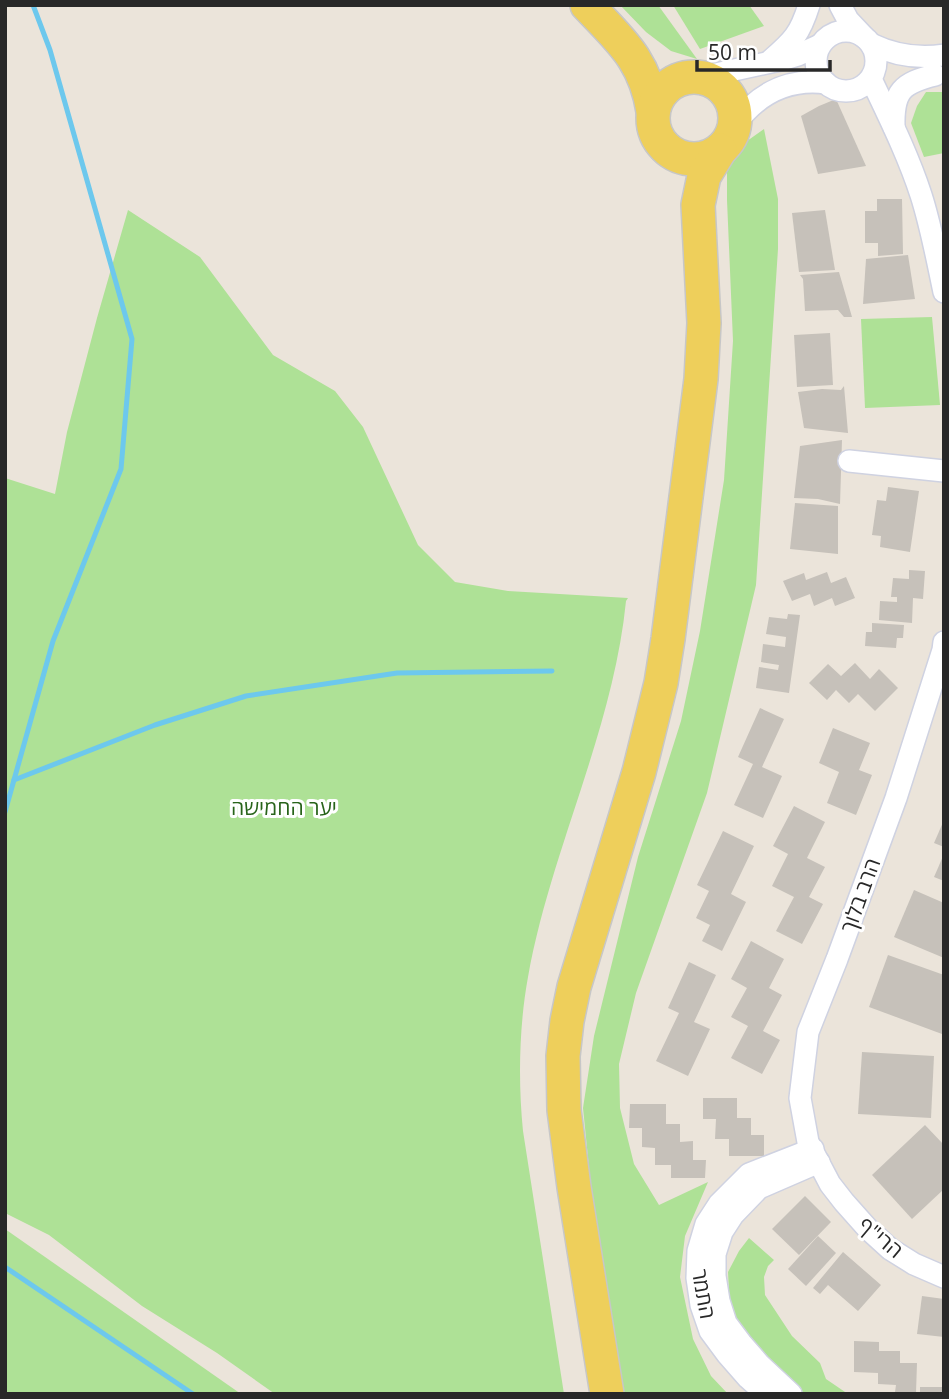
<svg xmlns="http://www.w3.org/2000/svg" width="949" height="1399" viewBox="0 0 949 1399" font-family="'Open Sans',Heebo,sans-serif">
<rect width="100%" height="100%" fill="#ebe4da"/>
<g fill="#aee196">
<path d="M620,5h38l39,54 -26,-8 -25,-19z"/>
<path d="M673,5h76l15,21 -64,23z"/>
<path d="M926,92h18v61l-20,4 -13,-34 6,-17z"/>
<path d="M764,129l14,70v50l-22,336 -49,208 -71,200 -17,71 1,44 14,56 25,41 49,-23 -23,54 -5,41 13,62 18,37 17,18h-108l-28,-197 -9,-89 11,-72 44,-179 43,-136 19,-90 24,-151 9,-139 -6,-141v-29l13,-25z"/>
<path d="M128,210l72,47 73,98 62,36 28,36 55,118 37,37 53,9 120,7 -2,3c-13,130 -75,248 -98,376 -9,49 -10,105 -5,154l41,263h-289l-58,-41 -75,-47 -93,-71 -44,-22v-735l50,16 12,-62 30,-114z"/>
<path d="M932,317l8,88 -75,3 -4,-89z"/>
<path d="M5,1229l236,165h-236z"/>
<path d="M749,1238l25,22 -6,6 -4,11 1,18 27,41 28,27 6,16 22,15h-44l-57,-55 -14,-20 -4,-27 -1,-20 11,-21z"/>
</g>
<g fill="none" stroke-linecap="round" stroke-linejoin="round">
<g stroke="#6dc8ed" stroke-width="5">
<path d="M14,780l141,-55 91,-29 151,-23 155,-2"/>
<path d="M5,812l48,-171 68,-172 11,-130 -82,-289 -17,-45"/>
<path d="M5,1267l188,127"/>
</g>
</g>
<g fill="#c6c1ba">
<path d="M836,99l30,67 -48,8 -17,-58 18,-10z"/>
<path d="M877,199h25l1,55 -25,2v-13h-13v-32h12z"/>
<path d="M825,210l10,60 -36,2 -7,-59z"/>
<path d="M908,255l7,44 -52,5 3,-45z"/>
<path d="M839,272l13,45h-8l-6,-7 -33,1 -2,-32 -3,-4z"/>
<path d="M830,333l3,52 -36,2 -3,-52z"/>
<path d="M844,386l4,47 -44,-5 -6,-36 24,-3 19,1z"/>
<path d="M842,440l-2,64 -22,-5 -24,-1 6,-52z"/>
<path d="M888,487l31,4 -9,61 -30,-5 1,-11 -9,-1 5,-35 9,1z"/>
<path d="M795,503l43,3v48l-48,-5z"/>
<path d="M909,570l16,1 -2,28 -10,-1 -1,25 -33,-3 1,-19 17,1v-5h-6l2,-19 16,1z"/>
<path d="M827,572l4,11 15,-6 9,21 -20,8 -3,-8 -18,8 -4,-12 -18,7 -9,-20 21,-8 2,7z"/>
<path d="M788,614l12,1 -11,78 -33,-5 3,-21 19,3 1,-5 -18,-3 2,-18 22,3 1,-10 -20,-3 3,-17 18,2z"/>
<path d="M872,623l32,2 -1,13h-6l-1,10 -31,-2 1,-14h6z"/>
<path d="M855,663l15,16 9,-10 19,19 -23,23 -17,-17 -9,9 -13,-13 -9,10 -18,-17 19,-19 13,12z"/>
<path d="M760,708l24,11 -22,48 20,9 -19,42 -29,-13 19,-41 -15,-7z"/>
<path d="M833,728l37,15 -11,27 13,5 -16,40 -29,-12 12,-31 -20,-9z"/>
<path d="M794,806l31,16 -18,36 18,9 -16,30 14,7 -21,40 -26,-13 18,-34 -22,-11 16,-32 -15,-8z"/>
<path d="M944,820v27l-10,-4z"/>
<path d="M723,831l31,15 -23,48 15,8 -24,49 -20,-10 8,-16 -14,-7 13,-27 -12,-6z"/>
<path d="M944,854v27l-10,-4z"/>
<path d="M914,890l30,13v55l-50,-21z"/>
<path d="M751,941l33,18 -15,29 13,7 -19,36 17,9 -18,34 -31,-16 17,-32 -17,-9 16,-29 -16,-9z"/>
<path d="M888,955l56,20v54l-2,5 -73,-27z"/>
<path d="M689,962l27,13 -22,47 16,7 -22,47 -32,-15 23,-48 -11,-5z"/>
<path d="M862,1052l72,4 -3,62 -73,-4z"/>
<path d="M703,1098h34v20h14v17h13v21h-35v-17h-14l1,-20h-13z"/>
<path d="M630,1104h36v20h14v18l13,-1v19h13l-1,18h-34v-13h-16v-17l-13,-1v-19h-13z"/>
<path d="M925,1125l19,20v44l-32,30 -40,-44z"/>
<path d="M805,1196l26,26 -32,33 -27,-26z"/>
<path d="M818,1236l18,17 -30,33 -18,-17z"/>
<path d="M843,1252l38,33 -23,26 -30,-26 -8,9 -7,-6z"/>
<path d="M922,1296l22,3v38l-27,-3z"/>
<path d="M854,1341l25,1v9h21v12h17l-1,30 -21,-1 1,-7 -18,-1v-11l-24,-1z"/>
<rect x="920" y="1387" width="23" height="7"/>
</g>
<g fill="none" stroke-linecap="round" stroke-linejoin="round">
<g stroke="#cfd2e1" stroke-width="24">
<g id="minor">
<path d="M840,5l8,15 16,17"/>
<circle cx="846" cy="61" r="30"/>
<path d="M871,44c23,11 48,15 73,11"/>
<path d="M771,60c22,-19 29,-26 38,-55"/>
<path d="M702,77l83,-18 13,-4 22,-10"/>
<path d="M871,79c18,38 37,76 50,116 10,31 16,64 23,97"/>
<path d="M734,126c23,-32 53,-48 92,-43"/>
<path d="M894,127c-1,-36 8,-44 41,-52"/>
<path d="M849,461l95,10"/>
<path d="M944,642l-1,8 -47,148 -59,161 -29,73 -8,66 8,44 22,42 14,18 24,27 22,20 24,15 30,13"/>
<path d="M766,1394l-18,-16 -21,-24 -17,-23 -9,-26 -4,-27 1,-27 8,-27 13,-20 30,-30 64,-25"/>
<path d="M791,1394l-31,-29 -19,-22 -15,-20 -7,-22 -4,-25v-22l7,-22 11,-17 26,-27 60,-26"/>
</g>
</g>
<g stroke="#c7c7c7" stroke-width="36">
<g id="primary">
<path d="M587,5c34,36 58,55 66,106"/>
<circle cx="694" cy="118" r="41"/>
<path d="M607,1394l-33,-207 -10,-77 -1,-54 4,-35 7,-34 65,-215 22,-89 7,-44 33,-260 3,-56 -6,-118 6,-29 16,-26"/>
</g>
</g>
<use href="#minor" stroke="#fff" stroke-width="21"/>
<use href="#primary" stroke="#eecf5b" stroke-width="33"/>
</g>
<g text-anchor="middle" dominant-baseline="central" stroke-width="6" stroke-linejoin="round" paint-order="stroke">
<g font-size="21" fill="#28641a" stroke="#fff">
<text x="284" y="807">יער החמישה</text>
</g>
<g font-size="21" fill="#282828" stroke="#fff">
<text transform="translate(860 895) rotate(-70)">הרב בלוך</text>
<text transform="translate(881 1237) rotate(40)">הרי"ף</text>
<text transform="translate(704 1294) rotate(80)">התמר</text>
</g>
</g>
<rect width="949" height="1399" fill="none" stroke="#282828" stroke-width="14"/>
<path d="M697 60v10h133v-10" fill="none" stroke="#282828" stroke-width="3.5"/>
<text x="708" y="60" font-size="21" fill="#282828" stroke="#ffffff" stroke-width="5" paint-order="stroke">50 m</text>
</svg>
